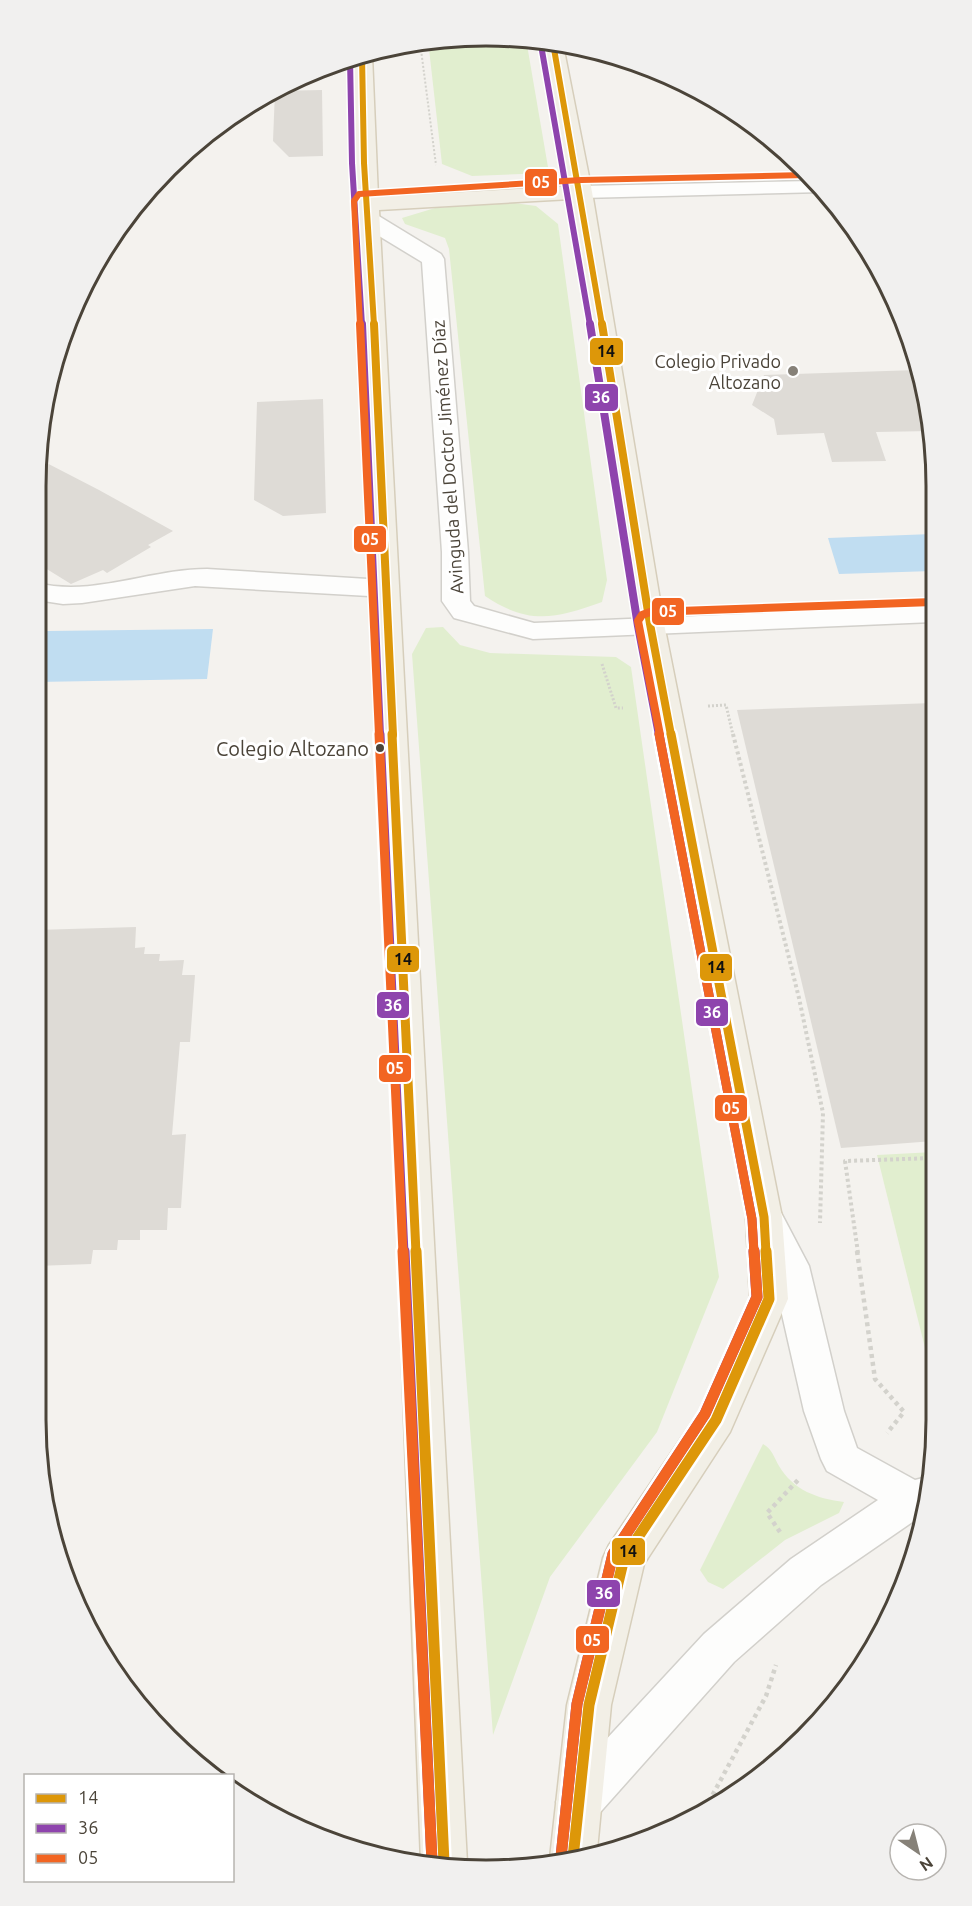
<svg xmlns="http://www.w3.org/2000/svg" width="972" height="1906" viewBox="0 0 972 1906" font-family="Ubuntu,sans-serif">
<rect width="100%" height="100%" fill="#f4f2ee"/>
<g fill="#e1eecf">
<path d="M515,37l11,2 23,134 -77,3 -30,-12 -14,-124z"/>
<path d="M514,203l22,3 22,18 49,356 -5,22c-47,17 -74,23 -117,-6l-36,-347 -4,-11 -40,-14 -3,-6 33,-10z"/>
<path d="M443,627l17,18 30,8 126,4 15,10 88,610 -62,155 -107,145 -57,158 -81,-1081 14,-26z"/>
<path d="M934,1152l1,236 -58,-233z"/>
<path d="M763,1444c9,5 11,13 16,22 14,24 39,33 65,36l-5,11 -54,27 -62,49 -15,-7 -8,-12z"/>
</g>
<g fill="#c0ddf1">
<path d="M932,534l1,37 -94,3 -11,-36z"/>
<path d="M213,629l-6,50 -170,3 10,-51z"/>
</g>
<g fill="#dedbd6">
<path d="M322,90l1,66 -34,1 -16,-16 2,-50z"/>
<path d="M917,370l15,61 -56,1 10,29 -54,1 -8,-29 -47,2 -3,-16 -22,-14 12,-30z"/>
<path d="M323,399l3,114 -43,3 -29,-16 3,-98z"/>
<path d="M37,458l62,32 74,41 -25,14 3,2 -44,26 -4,-3 -32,14 -34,-21z"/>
<path d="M933,703l1,438 -93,7 -104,-438z"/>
<path d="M136,927l-1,21 10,-1 -1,7h16l-1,7 25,-1 -2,15h13l-5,67h-10l-8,93 14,-1 -5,74h-13l-1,22h-27v10h-22l-1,10h-24l-2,14 -55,2v-336z"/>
</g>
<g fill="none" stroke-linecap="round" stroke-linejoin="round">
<g stroke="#d2d0cb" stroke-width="3">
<g id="minor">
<path d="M812,181l11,11 -242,6 -8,-1 -3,-5 3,-5 8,-1z"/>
<path d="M369,213l8,2 64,39 3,5 24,293 2,49 4,5 60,17 399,-17v16l-400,17 -79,-21 -12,-17v-49l-20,-290 -61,-37 -3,-5 3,-5z"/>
<path d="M207,569l177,11 10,2 4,6 -4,6 -25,2 -174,-10 -113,17 -19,1 -26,-4v-17c56,14 113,-14 170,-14z"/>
<path d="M765,1203l13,4 31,59 35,145 13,37 58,32 16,-4 -7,38 -103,71 -87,77 -139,156 -16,6 -16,-6 -7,-16 7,-16 141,-152 87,-75 87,-59 -51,-29 -6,-12 -17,-48 -33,-145 -24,-49 5,-10z"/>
</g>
</g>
<g stroke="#d6cebb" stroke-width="3">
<path id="major" d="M544,42l19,3 29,147 72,432 118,593 6,82 -58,133 -86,132 -33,141 -14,145 -45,14 -2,-6 17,-153 36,-147 6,-13 91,-135 50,-111 -4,-82 -110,-593 -65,-425 -192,11 88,1653 -46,-1 -63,-1642 -5,-57 -1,-106 20,-2 6,142 191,-11z"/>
</g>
<path stroke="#d3d2cc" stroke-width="2" stroke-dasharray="2 2" stroke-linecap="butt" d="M420,42l16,123"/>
<g stroke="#d3d2cc" stroke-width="3" stroke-dasharray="2 2" stroke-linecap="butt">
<path d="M602,664l14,44h7"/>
<path d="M708,706l18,-1 7,30"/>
</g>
<g stroke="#d3d2cc" stroke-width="4" stroke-dasharray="3 3" stroke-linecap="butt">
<path d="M733,734l66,264 24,115 -3,110"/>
<path d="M858,1253l-13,-92 89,-3"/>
</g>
<g stroke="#d3d2cc" stroke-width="4.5" stroke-dasharray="4 4" stroke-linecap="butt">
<path d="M857,1251l18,128 29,33 -17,21"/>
<path d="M780,1532l-13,-19 32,-34"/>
<path d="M705,1809l61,-113 10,-31"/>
</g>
<use href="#minor" fill="#fdfdfc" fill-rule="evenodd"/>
<use href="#major" fill="#f2efe6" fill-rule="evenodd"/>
<g stroke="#fff" stroke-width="9">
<g id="bus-1-far3">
<path d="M553,43l49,282"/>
<path d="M362,55l2,108 10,162"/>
</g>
</g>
<g stroke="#fff" stroke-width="11">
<g id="bus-1-far2">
<path d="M374,324l19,411"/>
<path d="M602,324l48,300 21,111"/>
</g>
</g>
<g stroke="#fff" stroke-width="14">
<g id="bus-1-far1">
<path d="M392,734l24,519"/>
<path d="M671,734l93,483 2,36"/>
</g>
</g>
<g stroke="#fff" stroke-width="16">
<g id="bus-1">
<path d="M416,1251l28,612"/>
<path d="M573,1858l16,-153 35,-147 92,-138 53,-121 -3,-48"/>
</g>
</g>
<g stroke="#fff" stroke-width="9">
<g id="bus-2-far3">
<path d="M541,45l49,280"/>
<path d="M350,58l2,105 10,162"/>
</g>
</g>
<g stroke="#fff" stroke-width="11">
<g id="bus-2-far2">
<path d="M362,324l18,411"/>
<path d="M590,324l48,302 21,109"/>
</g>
</g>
<g stroke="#fff" stroke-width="14">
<g id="bus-2-far1">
<path d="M380,734l24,519"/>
<path d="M659,734l93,485 2,34"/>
</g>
</g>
<g stroke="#fff" stroke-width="16">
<g id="bus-2">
<path d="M404,1251l28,611"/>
<path d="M561,1857l16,-153 36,-150 92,-140 52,-117 -3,-46"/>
</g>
</g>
<g stroke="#fff" stroke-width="9">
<path id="bus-3-far3" d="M360,325l-6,-124 5,-7 222,-14 225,-5"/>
</g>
<g stroke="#fff" stroke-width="11">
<g id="bus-3-far2">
<path d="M360,324l19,411"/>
<path d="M660,735l-22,-114 4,-6 8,-3 283,-10"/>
</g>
</g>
<g stroke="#fff" stroke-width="14">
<g id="bus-3-far1">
<path d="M379,734l24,519"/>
<path d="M659,734l93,485 2,34"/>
</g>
</g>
<g stroke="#fff" stroke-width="16">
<g id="bus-3">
<path d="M403,1251l29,611"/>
<path d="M561,1857l16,-153 36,-150 92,-140 52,-117 -3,-46"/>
</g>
</g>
<use href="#bus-1-far3" stroke="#dd9709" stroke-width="6"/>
<use href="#bus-1-far2" stroke="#dd9709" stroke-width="8"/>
<use href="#bus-1-far1" stroke="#dd9709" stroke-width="9"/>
<use href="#bus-1" stroke="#dd9709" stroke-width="11"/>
<use href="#bus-2-far3" stroke="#8e44ad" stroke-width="6"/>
<use href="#bus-2-far2" stroke="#8e44ad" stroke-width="8"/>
<use href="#bus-2-far1" stroke="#8e44ad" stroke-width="9"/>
<use href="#bus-2" stroke="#8e44ad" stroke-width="11"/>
<use href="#bus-3-far3" stroke="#f26522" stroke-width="6"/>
<use href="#bus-3-far2" stroke="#f26522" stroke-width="8"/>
<use href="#bus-3-far1" stroke="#f26522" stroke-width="9"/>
<use href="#bus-3" stroke="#f26522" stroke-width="11"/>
</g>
<circle fill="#868178" stroke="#fff" stroke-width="2" cx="793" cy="371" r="6"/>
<circle fill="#4b4439" stroke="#fff" stroke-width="2" cx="380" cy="748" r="5"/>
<g text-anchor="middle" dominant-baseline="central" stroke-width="6" stroke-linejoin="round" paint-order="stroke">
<g font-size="18" fill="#4b4439" stroke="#fff" text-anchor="end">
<text x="781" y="361">Colegio Privado<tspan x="781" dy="21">Altozano</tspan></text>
</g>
<g font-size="18" fill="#4b4439" stroke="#fff">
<text transform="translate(447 457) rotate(-94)">Avinguda del Doctor Jiménez Díaz</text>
</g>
<g font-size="20" fill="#4b4439" stroke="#fff" text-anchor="end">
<text x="369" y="748">Colegio Altozano</text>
</g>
</g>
<path d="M0 0H972V1906H0ZM486 46H486A440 440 0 0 1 926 486V1420A440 440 0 0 1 486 1860H486A440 440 0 0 1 46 1420V486A440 440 0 0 1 486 46Z" fill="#f1f0ef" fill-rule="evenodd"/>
<path fill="none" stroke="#4b4439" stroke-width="3" d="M486 46H486A440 440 0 0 1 926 486V1420A440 440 0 0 1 486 1860H486A440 440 0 0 1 46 1420V486A440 440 0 0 1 486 46Z"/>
<g stroke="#fff" stroke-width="2">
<rect x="524" y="168" width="34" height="29" rx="6" fill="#f26522"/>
<rect x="589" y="337" width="35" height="29" rx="6" fill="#dd9709"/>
<rect x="584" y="383" width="35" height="29" rx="6" fill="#8e44ad"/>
<rect x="353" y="525" width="34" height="28" rx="6" fill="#f26522"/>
<rect x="651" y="597" width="34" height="29" rx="6" fill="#f26522"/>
<rect x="386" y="945" width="34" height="28" rx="6" fill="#dd9709"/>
<rect x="699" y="953" width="34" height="29" rx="6" fill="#dd9709"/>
<rect x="376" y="991" width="34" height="28" rx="6" fill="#8e44ad"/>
<rect x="695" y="998" width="34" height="29" rx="6" fill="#8e44ad"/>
<rect x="378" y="1054" width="34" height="29" rx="6" fill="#f26522"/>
<rect x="714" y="1094" width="34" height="28" rx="6" fill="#f26522"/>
<rect x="611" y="1537" width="35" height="29" rx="6" fill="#dd9709"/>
<rect x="586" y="1579" width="35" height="29" rx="6" fill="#8e44ad"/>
<rect x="575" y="1625" width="35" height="29" rx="6" fill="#f26522"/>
</g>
<g font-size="16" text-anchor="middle" font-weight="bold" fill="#fff">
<text x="541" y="188">05</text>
<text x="601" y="403">36</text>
<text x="370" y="545">05</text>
<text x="668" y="617">05</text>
<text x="393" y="1011">36</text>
<text x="712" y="1018">36</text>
<text x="395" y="1074">05</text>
<text x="731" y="1114">05</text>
<text x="604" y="1599">36</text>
<text x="592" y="1646">05</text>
</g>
<g font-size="16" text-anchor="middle" font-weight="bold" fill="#111">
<text x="606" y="357">14</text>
<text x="403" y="965">14</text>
<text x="716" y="973">14</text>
<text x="628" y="1557">14</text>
</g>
<rect x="24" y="1774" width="210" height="108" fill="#ffffff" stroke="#b7b4b0" stroke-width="1.5"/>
<rect x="36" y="1794" width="30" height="9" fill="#dd9709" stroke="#b7b4b0" stroke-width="1.5"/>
<text x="78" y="1804" font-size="18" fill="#4b4439">14</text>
<rect x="36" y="1824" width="30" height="9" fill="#8e44ad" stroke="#b7b4b0" stroke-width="1.5"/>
<text x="78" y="1834" font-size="18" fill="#4b4439">36</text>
<rect x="36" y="1854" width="30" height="9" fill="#f26522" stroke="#b7b4b0" stroke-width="1.5"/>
<text x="78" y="1864" font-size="18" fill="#4b4439">05</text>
<g transform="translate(918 1852) rotate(145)"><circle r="28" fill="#ffffff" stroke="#b7b4b0" stroke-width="1.5"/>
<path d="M0-4.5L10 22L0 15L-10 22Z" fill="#868178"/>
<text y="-9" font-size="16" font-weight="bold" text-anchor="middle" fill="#4b4439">N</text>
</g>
</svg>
